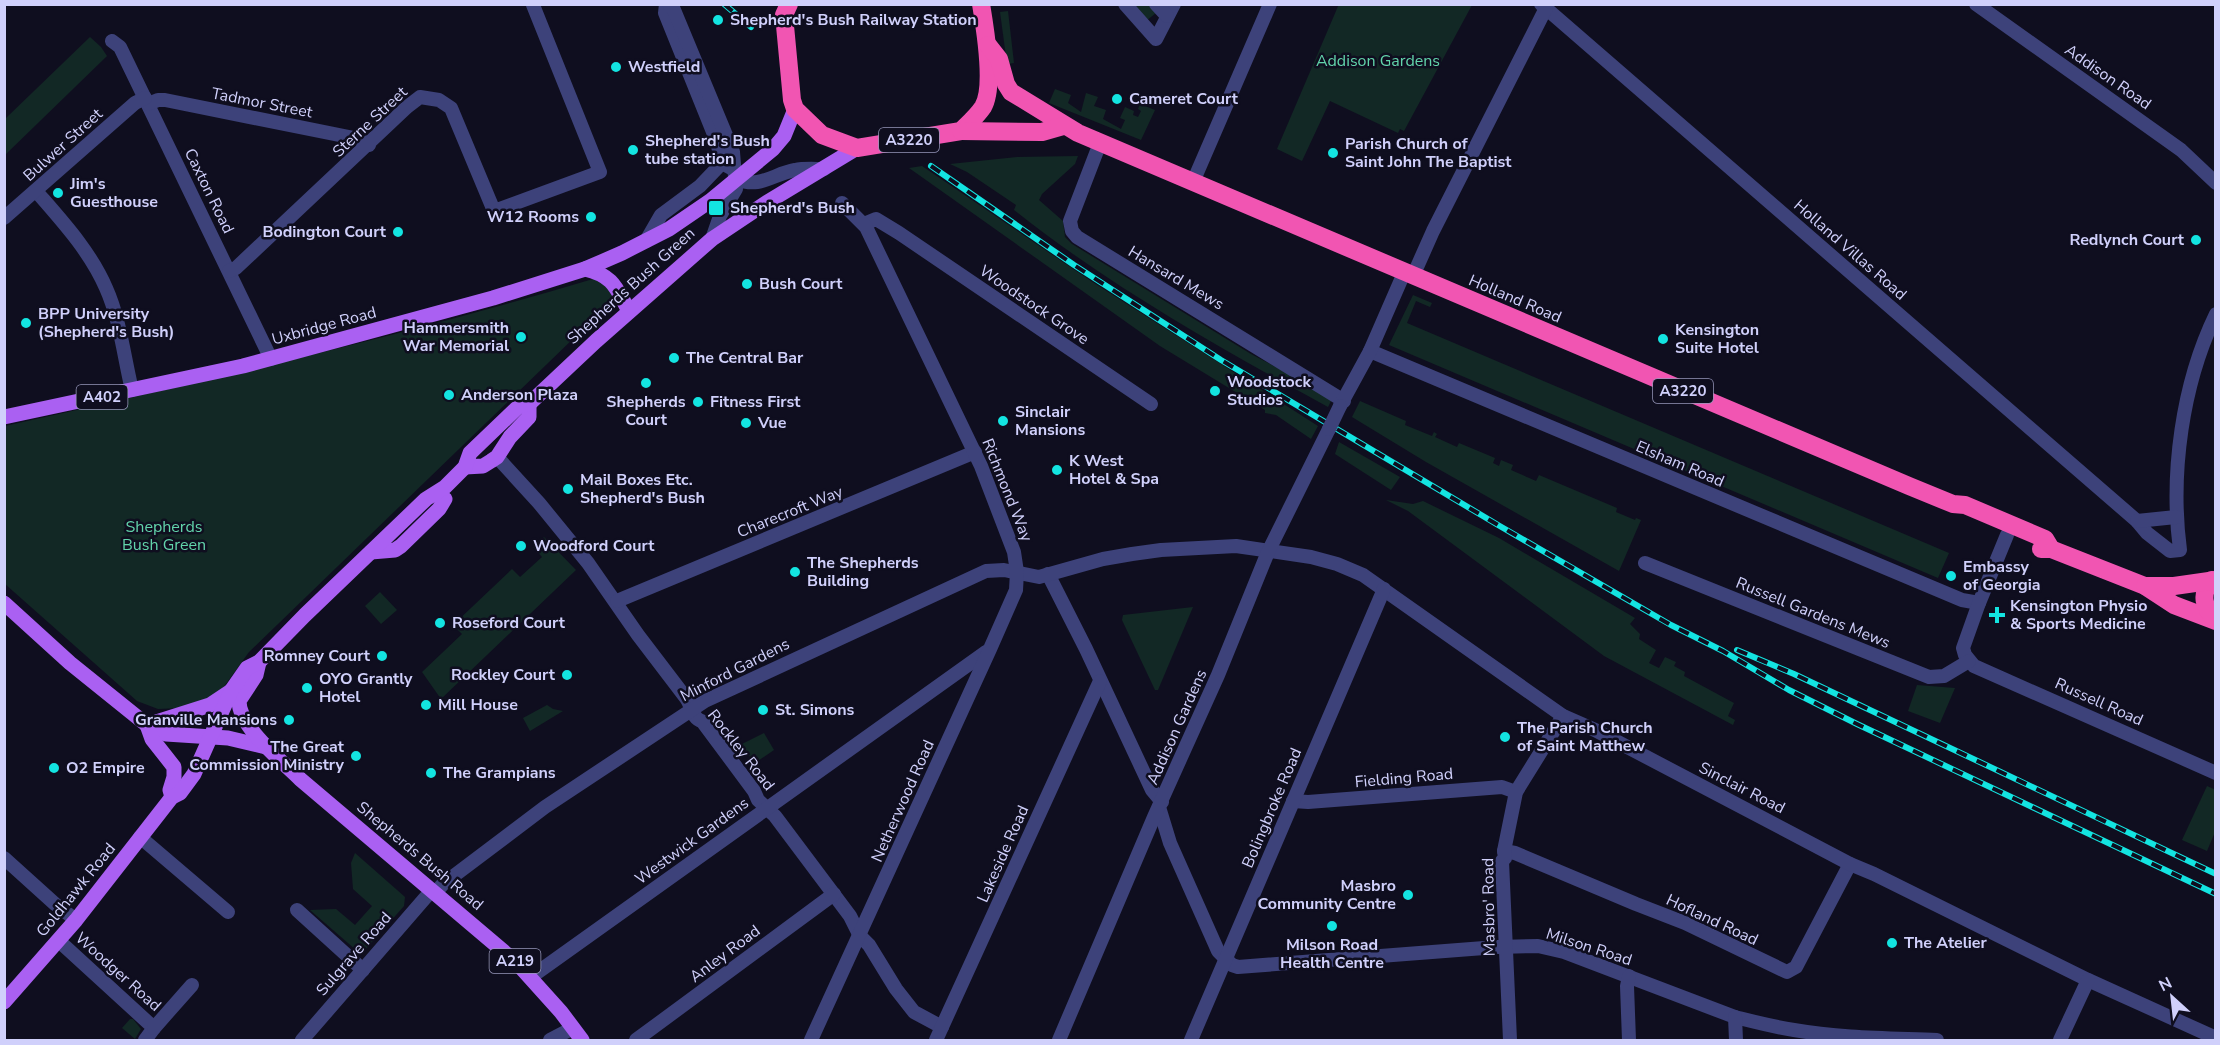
<svg xmlns="http://www.w3.org/2000/svg" width="2220" height="1045" viewBox="0 0 2220 1045" font-family="'Nunito Sans',sans-serif">
<rect width="100%" height="100%" fill="#0f0e1f"/>
<g fill="#122825">
<path d="M1339,4l133,1 -68,126 -4,-2 -2,4 -68,-32 -28,60 -25,-12z"/>
<path d="M1133,5h16l7,8 -10,8z"/>
<path d="M1008,11l6,52 -7,1 -7,-52z"/>
<path d="M90,37l11,10 6,9 -102,99v-36z"/>
<path d="M1055,89l16,6 -3,8 13,9 5,-19 12,4 -4,9 12,4 -3,9 18,10 4,-9 -5,-2 5,-11 9,4 -1,4 5,2 3,-6 -3,-2 2,-5 15,6 -14,30 -92,-37z"/>
<path d="M1078,156l-3,8 -33,30 -3,6 24,21 2,16 7,7 179,110 82,43 -5,10c-108,-59 -217,-120 -314,-197l2,-5 -49,-33 -17,-8 67,-7z"/>
<path d="M922,166l169,115 227,145 -7,13 -35,-24 -11,-2v-3l-105,-64 -251,-178z"/>
<path d="M593,279h5l14,14v6l-4,6 -359,347 -26,36 -18,12 -24,8 -23,1 -21,-8 -132,-117v-158c197,-44 394,-89 588,-147z"/>
<path d="M1413,295l19,8 -2,4 -14,-6 -9,22 542,230 -11,25 -549,-233z"/>
<path d="M1360,401l46,20 -1,4 27,11 2,-4 3,2 -2,3 22,10 2,-4 36,15 -2,5 6,3 2,-6 12,5 -2,5 25,11 3,-6 78,33 -1,4 19,8 1,-2 5,2 -22,51 -193,-109 -74,-45z"/>
<path d="M1339,442l61,35 -9,13 -56,-36z"/>
<path d="M1386,500l27,4 10,-3 76,37 136,80 -5,6 10,10 -1,5 17,11 -7,13 10,5 6,-11 11,5 -2,4 11,6 -1,4 50,27 -6,13 7,4 -2,5 -129,-69 -196,-145z"/>
<path d="M544,537l32,33 -135,129 -19,-27 40,-38 -9,-9 59,-56 8,8 22,-20 -9,-10z"/>
<path d="M380,592l17,18 -16,14 -16,-18z"/>
<path d="M1193,607l-35,83h-3l-33,-70 1,-5z"/>
<path d="M1917,685l38,3 -15,35 -32,-12z"/>
<path d="M547,705l6,4 10,2 -33,20 -7,-13z"/>
<path d="M764,733l10,17 -19,13 -15,-18z"/>
<path d="M2207,786l9,4 -1,42 -8,19 -25,-11z"/>
<path d="M355,853l50,44 -1,9 -39,44h-9l-46,-40 26,-1 19,16 17,-19 -19,-17 -2,-26z"/>
<path d="M130,1019h3l8,10 -6,10 -13,-11z"/>
</g>
<g fill="none" stroke-linecap="round" stroke-linejoin="round">
<g stroke="#3d427a" stroke-width="14">
<path d="M666,4l-1,9 52,129 5,21 11,6"/>
<path d="M669,4l5,6 59,142 3,37 -16,27 -8,23"/>
<path d="M1125,4l31,35 18,-35"/>
<path d="M1156,4l11,12"/>
<path d="M1541,4l596,517 10,12 23,18 10,-1c-10,-76 2,-166 36,-236"/>
<path d="M1976,4l205,146 35,33"/>
<path d="M112,41l8,6 151,312"/>
<path d="M148,104l10,-4h7l194,39 10,6"/>
<path d="M1100,143l-30,78 2,10 5,6 267,164"/>
<path d="M737,179c23,10 36,-5 58,-9 9,-2 20,-1 29,-1"/>
<path d="M1193,182l77,-178"/>
<path d="M36,191c26,30 54,60 70,97 14,31 18,69 26,102"/>
<path d="M4,218l131,-115 10,-5"/>
<path d="M864,224l12,-5 23,14 252,171"/>
<path d="M646,241l15,-26 39,-29 22,-23"/>
<path d="M229,271l7,-3 171,-161 13,-10 19,3 12,8 43,103 106,-39 -67,-167"/>
<path d="M1413,276l20,-45 113,-223"/>
<path d="M1370,351l592,249 17,3"/>
<path d="M1340,406l30,-55 34,-78"/>
<path d="M497,457l42,46 49,60 50,72 48,63c6,8 6,21 16,23l52,70 4,9 17,16 75,100 10,20 9,9 27,44 18,23 28,15"/>
<path d="M2137,521l39,-4"/>
<path d="M2007,535l-28,68 -16,45 2,7 9,11 242,107"/>
<path d="M1645,563l284,114 15,-1 25,-15"/>
<path d="M1048,574l38,75 66,141 10,12"/>
<path d="M617,601l358,-149"/>
<path d="M1293,801l15,1 194,-15 14,5"/>
<path d="M1159,807l11,36 48,108 14,14 6,2 259,-20 41,-1 26,6 171,65c20,5 39,10 59,13 47,8 96,8 143,10"/>
<path d="M140,837l88,75"/>
<path d="M1504,851l11,2 121,51 49,19 102,49 9,-5 54,-103"/>
<path d="M4,858l51,46 21,16"/>
<path d="M435,893l8,-9 102,-77 160,-106 281,-130 18,-1 35,7 64,-18 29,-5 29,-4 75,-4 75,11 26,7 26,11 200,141 32,14 255,134 24,10 214,106 128,58"/>
<path d="M297,910l66,60"/>
<path d="M59,941l95,87 -9,12"/>
<path d="M1629,976l-2,10 2,54"/>
<path d="M531,977l455,-325"/>
<path d="M1735,1017l1,23"/>
<path d="M154,1028l38,-43"/>
<path d="M302,1040l130,-150"/>
<path d="M550,1040l23,-12"/>
<path d="M636,1040l198,-146"/>
<path d="M811,1040l179,-391 26,-59 1,-18 -3,-20 -33,-86 -115,-239 -24,-24"/>
<path d="M936,1040l164,-359"/>
<path d="M1059,1040l95,-223 64,-142 50,-123 61,-123"/>
<path d="M1191,1040l193,-451"/>
<path d="M1510,1040l-8,-179 3,-3 -1,-7 12,-59 47,-76"/>
<path d="M2060,1040l28,-60"/>
</g>
<g stroke="#aa60f2" stroke-width="15">
<path d="M585,269c29,7 31,19 44,42"/>
<path d="M4,417l239,-51 250,-68 92,-29 37,-16 47,-24 41,-28 63,-52 11,-13 11,-27"/>
<path d="M465,467l18,-1 8,-5 6,-4 13,-20 19,-20v-13"/>
<path d="M371,552l24,-2 6,-4 38,-37 6,-10"/>
<path d="M4,603l66,60 77,62 19,9 62,4 38,9"/>
<path d="M259,662l-3,13 -17,26c0,26 43,60 61,78l216,183 45,50 21,28"/>
<path d="M147,725l63,-20 21,-14"/>
<path d="M147,725l5,14 22,28v10l-4,13 2,7"/>
<path d="M4,1002l72,-82 96,-123 8,-4 14,-19 37,-83 16,-23 12,-6 46,-47 121,-116 19,-12 20,-20 5,-14 49,-47 10,-2 67,-63 116,-102 54,-36 91,-55"/>
</g>
<g stroke="#f155b2" stroke-width="18">
<path d="M789,4l-5,11 8,85 3,9 27,26 35,13 104,-17c7,-7 16,-15 22,-24 12,-20 2,-79 -2,-103"/>
<path d="M988,45l11,14 7,25 5,8 67,41 831,353 44,18 12,1 80,34 6,10"/>
<path d="M961,131l81,1 21,-6"/>
<path d="M2041,549h10l94,37 29,19 42,16"/>
<path d="M2212,580c-12,13 -9,28 4,40"/>
<path d="M2145,586h29l42,-6"/>
</g>
<g stroke="#13e4e1" stroke-width="6">
<g id="rail">
<path d="M724,4l27,23"/>
<path d="M931,166l143,99 147,95 277,165 173,100 52,26 66,39 68,34 359,170"/>
<path d="M1737,650l57,24 422,200"/>
</g>
</g>
<use href="#rail" stroke="#0f0e1f" stroke-width="4" stroke-dasharray="11" stroke-linecap="butt"/>
<path stroke="#3d427a" stroke-width="14" d="M1329,429l11,-23"/>
</g>
<g fill="#13e4e1" stroke="#0f0e1f" stroke-width="2">
<circle cx="718" cy="20" r="6"/>
<circle cx="616" cy="67" r="6"/>
<circle cx="1117" cy="99" r="6"/>
<circle cx="633" cy="150" r="6"/>
<circle cx="1333" cy="153" r="6"/>
<circle cx="58" cy="193" r="6"/>
<rect x="708" y="200" width="16" height="16" rx="3"/>
<circle cx="591" cy="217" r="6"/>
<circle cx="398" cy="232" r="6"/>
<circle cx="2196" cy="240" r="6"/>
<circle cx="747" cy="284" r="6"/>
<circle cx="26" cy="323" r="6"/>
<circle cx="521" cy="337" r="6"/>
<circle cx="1663" cy="339" r="6"/>
<circle cx="674" cy="358" r="6"/>
<circle cx="646" cy="383" r="6"/>
<circle cx="1215" cy="391" r="6"/>
<circle cx="449" cy="395" r="6"/>
<circle cx="698" cy="402" r="6"/>
<circle cx="1003" cy="421" r="6"/>
<circle cx="746" cy="423" r="6"/>
<circle cx="1057" cy="470" r="6"/>
<circle cx="568" cy="489" r="6"/>
<circle cx="521" cy="546" r="6"/>
<circle cx="795" cy="572" r="6"/>
<circle cx="1951" cy="576" r="6"/>
<path d="M1994 606h6v6h6v6h-6v6h-6v-6h-6v-6h6z"/>
<circle cx="440" cy="623" r="6"/>
<circle cx="382" cy="656" r="6"/>
<circle cx="567" cy="675" r="6"/>
<circle cx="307" cy="688" r="6"/>
<circle cx="426" cy="705" r="6"/>
<circle cx="763" cy="710" r="6"/>
<circle cx="289" cy="720" r="6"/>
<circle cx="1505" cy="737" r="6"/>
<circle cx="356" cy="756" r="6"/>
<circle cx="54" cy="768" r="6"/>
<circle cx="431" cy="773" r="6"/>
<circle cx="1408" cy="895" r="6"/>
<circle cx="1332" cy="926" r="6"/>
<circle cx="1892" cy="943" r="6"/>
</g>
<g text-anchor="middle" dominant-baseline="central" stroke-width="5" stroke-linejoin="round" paint-order="stroke">
<g fill="#0f0e1f" stroke="#9696b9" stroke-width="1.5">
<rect x="879" y="128" width="60" height="24" rx="4.5"/>
<rect x="1653" y="379" width="60" height="24" rx="4.5"/>
<rect x="76.5" y="385" width="51" height="24" rx="4.5"/>
<rect x="489.5" y="949" width="51" height="24" rx="4.5"/>
</g>
<g font-size="15" font-weight="bold" fill="#d0d0fb">
<text x="909" y="140">A3220</text>
<text x="1683" y="391">A3220</text>
<text x="102" y="397">A402</text>
<text x="515" y="961">A219</text>
</g>
<g font-size="16" font-weight="bold" fill="#d0d0fb" stroke="#0f0e1f" text-anchor="start">
<text x="730" y="20">Shepherd's Bush Railway Station</text>
<text x="628" y="67">Westfield</text>
<text x="1129" y="99">Cameret Court</text>
<text x="645" y="141">Shepherd's Bush<tspan x="645" dy="18">tube station</tspan></text>
<text x="1345" y="144">Parish Church of<tspan x="1345" dy="18">Saint John The Baptist</tspan></text>
<text x="70" y="184">Jim's<tspan x="70" dy="18">Guesthouse</tspan></text>
<text x="730" y="208">Shepherd's Bush</text>
<text x="579" y="217" text-anchor="end">W12 Rooms</text>
<text x="386" y="232" text-anchor="end">Bodington Court</text>
<text x="2184" y="240" text-anchor="end">Redlynch Court</text>
<text x="759" y="284">Bush Court</text>
<text x="38" y="314">BPP University<tspan x="38" dy="18">(Shepherd's Bush)</tspan></text>
<text x="509" y="328" text-anchor="end">Hammersmith<tspan x="509" dy="18">War Memorial</tspan></text>
<text x="1675" y="330">Kensington<tspan x="1675" dy="18">Suite Hotel</tspan></text>
<text x="686" y="358">The Central Bar</text>
<text x="1227" y="382">Woodstock<tspan x="1227" dy="18">Studios</tspan></text>
<text x="461" y="395">Anderson Plaza</text>
<text x="646" y="402" text-anchor="middle">Shepherds<tspan x="646" dy="18">Court</tspan></text>
<text x="710" y="402">Fitness First</text>
<text x="1015" y="412">Sinclair<tspan x="1015" dy="18">Mansions</tspan></text>
<text x="758" y="423">Vue</text>
<text x="1069" y="461">K West<tspan x="1069" dy="18">Hotel &amp; Spa</tspan></text>
<text x="580" y="480">Mail Boxes Etc.<tspan x="580" dy="18">Shepherd's Bush</tspan></text>
<text x="533" y="546">Woodford Court</text>
<text x="807" y="563">The Shepherds<tspan x="807" dy="18">Building</tspan></text>
<text x="1963" y="567">Embassy<tspan x="1963" dy="18">of Georgia</tspan></text>
<text x="2010" y="606">Kensington Physio<tspan x="2010" dy="18">&amp; Sports Medicine</tspan></text>
<text x="452" y="623">Roseford Court</text>
<text x="370" y="656" text-anchor="end">Romney Court</text>
<text x="555" y="675" text-anchor="end">Rockley Court</text>
<text x="319" y="679">OYO Grantly<tspan x="319" dy="18">Hotel</tspan></text>
<text x="438" y="705">Mill House</text>
<text x="775" y="710">St. Simons</text>
<text x="277" y="720" text-anchor="end">Granville Mansions</text>
<text x="1517" y="728">The Parish Church<tspan x="1517" dy="18">of Saint Matthew</tspan></text>
<text x="344" y="747" text-anchor="end">The Great<tspan x="344" dy="18">Commission Ministry</tspan></text>
<text x="66" y="768">O2 Empire</text>
<text x="443" y="773">The Grampians</text>
<text x="1396" y="886" text-anchor="end">Masbro<tspan x="1396" dy="18">Community Centre</tspan></text>
<text x="1904" y="943">The Atelier</text>
<text x="1332" y="945" text-anchor="middle">Milson Road<tspan x="1332" dy="18">Health Centre</tspan></text>
</g>
<g font-size="16" fill="#62d4ab" stroke="#0f0e1f">
<text x="1378" y="61">Addison Gardens</text>
<text x="164" y="527">Shepherds<tspan x="164" dy="18">Bush Green</tspan></text>
</g>
<g font-size="16" fill="#d0d0fb" stroke="#0f0e1f">
<text transform="translate(2108 77) rotate(35)">Addison Road</text>
<text transform="translate(262 103) rotate(11)">Tadmor Street</text>
<text transform="translate(370 122) rotate(-43)">Sterne Street</text>
<text transform="translate(63 145) rotate(-42)">Bulwer Street</text>
<text transform="translate(209 191) rotate(64)">Caxton Road</text>
<text transform="translate(1850 250) rotate(41)">Holland Villas Road</text>
<text transform="translate(1176 278) rotate(31)">Hansard Mews</text>
<text transform="translate(631 286) rotate(-42)">Shepherds Bush Green</text>
<text transform="translate(1515 299) rotate(23)">Holland Road</text>
<text transform="translate(1034 305) rotate(34)">Woodstock Grove</text>
<text transform="translate(324 326) rotate(-15)">Uxbridge Road</text>
<text transform="translate(1680 464) rotate(23)">Elsham Road</text>
<text transform="translate(1007 490) rotate(68)">Richmond Way</text>
<text transform="translate(790 512) rotate(-22)">Charecroft Way</text>
<text transform="translate(1813 613) rotate(22)">Russell Gardens Mews</text>
<text transform="translate(735 670) rotate(-27)">Minford Gardens</text>
<text transform="translate(2099 702) rotate(24)">Russell Road</text>
<text transform="translate(1177 727) rotate(-66)">Addison Gardens</text>
<text transform="translate(741 750) rotate(52)">Rockley Road</text>
<text transform="translate(1404 778) rotate(-5)">Fielding Road</text>
<text transform="translate(1742 788) rotate(27)">Sinclair Road</text>
<text transform="translate(903 801) rotate(-66)">Netherwood Road</text>
<text transform="translate(1272 808) rotate(-67)">Bolingbroke Road</text>
<text transform="translate(692 841) rotate(-36)">Westwick Gardens</text>
<text transform="translate(1003 854) rotate(-66)">Lakeside Road</text>
<text transform="translate(420 856) rotate(40)">Shepherds Bush Road</text>
<text transform="translate(76 890) rotate(-51)">Goldhawk Road</text>
<text transform="translate(1489 907) rotate(-91)">Masbro' Road</text>
<text transform="translate(1712 920) rotate(25)">Hofland Road</text>
<text transform="translate(1589 947) rotate(18)">Milson Road</text>
<text transform="translate(354 954) rotate(-49)">Sulgrave Road</text>
<text transform="translate(725 954) rotate(-37)">Anley Road</text>
<text transform="translate(118 972) rotate(42)">Woodger Road</text>
</g>
</g>
<rect width="2220" height="1045" fill="none" stroke="#d0d0fb" stroke-width="12"/>
<g transform="translate(2172 997) rotate(333)" stroke="#0f0e1f" stroke-width="4.5" paint-order="stroke">
<path d="M0-4.5L10 22L0 15L-10 22Z" fill="#d0d0fb"/>
<text y="-9" font-size="16" font-weight="bold" text-anchor="middle" fill="#d0d0fb">N</text>
</g>
</svg>
